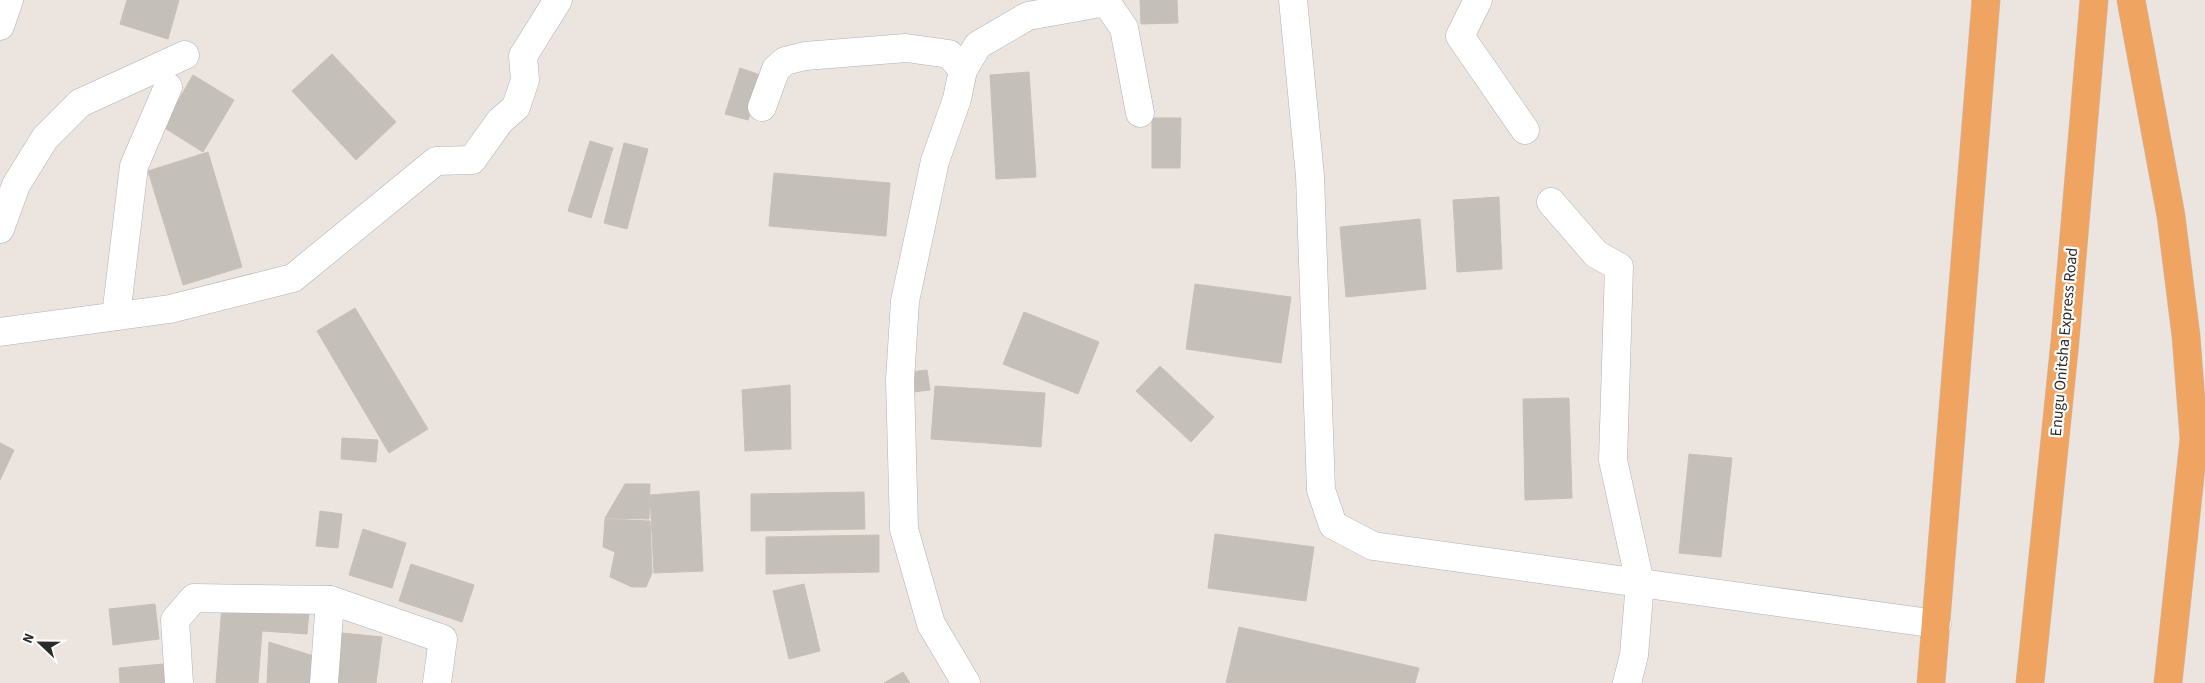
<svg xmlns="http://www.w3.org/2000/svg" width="2205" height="683" viewBox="0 0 2205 683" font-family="'Source Sans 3',sans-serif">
<rect width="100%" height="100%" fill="#ece4de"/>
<g fill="#c5bfb9" stroke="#c8c0b7">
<path d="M127,0h52l-11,39 -48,-15z"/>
<path d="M1140,0h37l1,23 -37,1z"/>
<path d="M332,54l64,68 -40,38 -64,-69z"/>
<path d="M740,68l23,8 -15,44 -23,-6z"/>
<path d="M1029,72l7,105 -40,2 -6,-104z"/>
<path d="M193,75l41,25 -31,52 -40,-25z"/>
<path d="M1152,118h29l-1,50h-28z"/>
<path d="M590,141l23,7 -22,70 -23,-7z"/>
<path d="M624,143l24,6 -21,80 -23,-6z"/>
<path d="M208,152l34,115 -59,18 -35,-114z"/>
<path d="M774,173l116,10 -4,53 -117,-10z"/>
<path d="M1499,197l3,72 -45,3 -4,-72z"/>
<path d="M1420,219l6,70 -80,8 -6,-70z"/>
<path d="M1195,284l96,13 -10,66 -95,-14z"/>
<path d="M355,308l73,121 -39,24 -72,-122z"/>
<path d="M1024,312l75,30 -21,52 -75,-30z"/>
<path d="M1160,366l54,51 -23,25 -55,-51z"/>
<path d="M927,370l3,20 -17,2 -3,-20z"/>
<path d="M790,385l1,64 -46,2 -3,-61z"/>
<path d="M935,386l110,7 -4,54 -110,-8z"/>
<path d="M1569,398l3,100 -47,2 -2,-101z"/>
<path d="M342,438l36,2 -2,22 -35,-3z"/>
<path d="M0,443l14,7 -14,30z"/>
<path d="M1689,454l43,4 -11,99 -42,-4z"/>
<path d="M625,484h25l-1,35 -44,-1z"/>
<path d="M699,491l4,80 -49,2 -4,-78z"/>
<path d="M864,492l1,37 -114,2v-37z"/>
<path d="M320,511l22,3 -4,34 -22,-2z"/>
<path d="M605,519l45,2 2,52 -6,14h-14l-22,-10 5,-25 -12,-5z"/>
<path d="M363,529l43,14 -14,45 -43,-13z"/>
<path d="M1215,534l99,13 -8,54 -98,-13z"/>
<path d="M879,535v37l-113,2v-37z"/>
<path d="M411,564l63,21 -12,37 -63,-21z"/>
<path d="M804,584l16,67 -31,8 -16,-68z"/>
<path d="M155,604l4,35 -46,6 -4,-36z"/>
<path d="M222,605l87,5 -2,24 -45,-3 -4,52h-42z"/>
<path d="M1239,627l180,41 -4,15h-189z"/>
<path d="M342,633l40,4 -6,46h-40z"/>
<path d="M269,642l51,16 -3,25h-50z"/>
<path d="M163,664l2,19h-45l-1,-15z"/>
<path d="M903,672l7,11h-26z"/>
</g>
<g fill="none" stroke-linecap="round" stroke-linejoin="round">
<g stroke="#aeb2bb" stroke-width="29">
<g id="minor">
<path d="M1293,0l17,176 11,314 12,35 40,21 564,78"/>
<path d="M1478,0l-18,36 65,94"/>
<path d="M0,26l9,-26"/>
<path d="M762,107l14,-38 9,-8 20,-5 101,-8 43,6 14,16"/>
<path d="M1551,202l45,52 23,13 -6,193 27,123 -6,72 -7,28"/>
<path d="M0,229l16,-44 29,-47 35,-35 105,-48"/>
<path d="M116,316l18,-150 34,-79"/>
<path d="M0,332l170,-23 123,-31 143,-117 36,-1 28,-39 16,-14 9,-27 -2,-24 35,-56"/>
<path d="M179,683l-4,-63 19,-22 136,2"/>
<path d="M324,683l6,-83 113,39 -6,44"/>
<path d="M966,683l-35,-59 -27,-95 -4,-149 5,-79 30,-140 22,-62 6,-29 15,-25 50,-29 78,-14 18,26 16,85"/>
</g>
</g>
<g stroke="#c4c4c4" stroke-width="29">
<g id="trunk">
<path d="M2131,0l40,216 15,120 8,103 -26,244"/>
<path d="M1931,683l55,-683"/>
<path d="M2030,683l35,-342 29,-341"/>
</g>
</g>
<use href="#minor" stroke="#fff" stroke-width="28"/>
<use href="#trunk" stroke="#f0a462" stroke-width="28"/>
</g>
<g text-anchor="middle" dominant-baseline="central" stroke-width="4.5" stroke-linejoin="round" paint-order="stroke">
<g font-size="16" fill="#2b2b2b" stroke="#fff">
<text transform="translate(2064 342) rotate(-85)">Enugu Onitsha Express Road</text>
</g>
</g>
<g transform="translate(40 643) rotate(292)" stroke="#ffffff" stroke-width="4" paint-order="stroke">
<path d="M0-4L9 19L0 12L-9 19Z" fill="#2b2b2b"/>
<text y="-8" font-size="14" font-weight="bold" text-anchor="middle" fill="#2b2b2b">N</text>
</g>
</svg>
